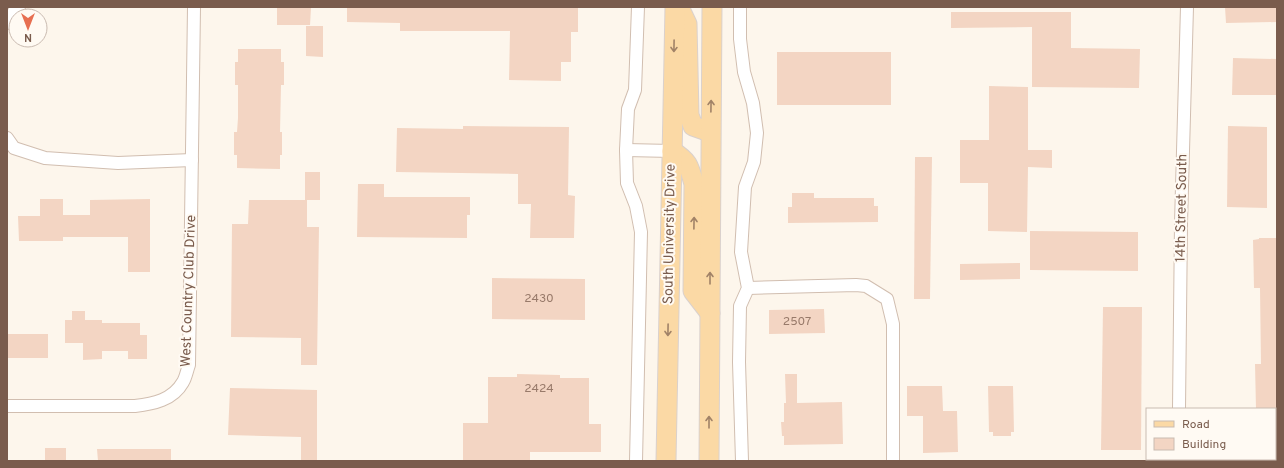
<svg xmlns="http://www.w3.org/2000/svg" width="1284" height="468" viewBox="0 0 1284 468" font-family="Overpass,sans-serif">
<rect width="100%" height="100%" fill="#fdf6ec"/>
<g fill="#f3d5c3">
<path d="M277,7l34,1 -1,17h-33z"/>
<path d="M347,7h231v25h-7v30h-10v19l-52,-1 1,-49h-110v-8l-53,-1z"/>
<path d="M1225,7h52v15l-51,1z"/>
<path d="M951,12h120v36l69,1 -1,39 -107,-1v-60l-81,1z"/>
<path d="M306,26h17v31l-17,-1z"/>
<path d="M238,49h43v13h3v23h-3l-1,47h2v23h-2v14l-43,-1v-13h-3v-23h3l1,-14v-33h-3v-23h3z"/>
<rect x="777" y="52" width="114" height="53"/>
<path d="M1233,58l44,1v36h-45z"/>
<path d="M989,86l39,1v63h24v18l-24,-1 -1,65 -39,-1v-48h-28v-43h29z"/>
<path d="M463,126l106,1 -1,68 7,1 -1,42h-44l1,-34h-13v-30l-122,-2 1,-44 66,1z"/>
<path d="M1228,126l39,1v81l-40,-1z"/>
<path d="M915,157h17l-2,142h-16z"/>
<rect x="305" y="172" width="15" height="28"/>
<path d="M358,184h26v13h86v18h-3v23l-110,-1z"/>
<path d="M792,193h22v5h60v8h4v16l-90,1v-16h4z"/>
<path d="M40,199h23v16h27v-15l60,-1v73h-22v-35h-65v4h-44l-1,-25h22z"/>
<path d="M249,200h58v27h12l-2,138h-16v-27l-70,-1 1,-113h16z"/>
<path d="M1030,231l108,1v39l-108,-1z"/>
<path d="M1259,238h18v171h-21l-1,-45h6l-1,-76h-6l-1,-48 6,-1z"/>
<path d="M1020,263v16l-60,1v-16z"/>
<path d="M492,278l93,1v41l-93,-1z"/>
<path d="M1103,307h39l-1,143h-40z"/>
<path d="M824,309l1,24 -56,1v-24z"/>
<path d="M72,311h13v9h17v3h38v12h7v24h-19v-8h-26v8l-19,1v-17h-18v-23h7z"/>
<rect x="7" y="334" width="41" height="24"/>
<path d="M517,374l43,1v3h29v46h12v28h-71v9h-67v-38h25v-46h29z"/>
<path d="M785,374h12v29l45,-1 1,42 -59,1v-9h-2l-1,-14h3v-19h2z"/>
<path d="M907,386h35l1,25h14l1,41 -35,1v-37h-16z"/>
<path d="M988,386h25l1,46h-3v4h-18v-4h-4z"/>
<path d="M230,388l87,2v71h-16v-24l-73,-2z"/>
<rect x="45" y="448" width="21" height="13"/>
<path d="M97,449h74v12h-73z"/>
</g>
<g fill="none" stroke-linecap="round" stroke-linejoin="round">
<g stroke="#d1beb0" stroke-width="14">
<g id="minor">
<path d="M740,7v32l4,33 9,31 4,30 -3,29 -9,25 -4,65 7,36 -8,18 -1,56 3,99"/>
<path d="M7,23l9,-15 3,-1"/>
<path d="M7,138l7,10 31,10 73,5 74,-3"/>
<path d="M626,150l46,1"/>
<path d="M748,288l108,-3 10,1 21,13 6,25v137"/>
<path d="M7,406h128c18,-2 38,-6 48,-24 3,-5 4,-12 6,-17l5,-358"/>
<path d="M1179,409l2,-186 6,-216"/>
<path d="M1179,459l1,2"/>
<path d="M636,461l5,-229 -5,-26 -9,-23 -1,-33 2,-41 7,-19 3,-83"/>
</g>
</g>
<g stroke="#dad1cd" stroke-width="21">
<g id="primary">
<path d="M679,7l8,17 2,91 4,11 17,6"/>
<path d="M672,151c16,10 17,14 22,33l-1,107 17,22"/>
<path d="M666,461l9,-454"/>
<path d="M709,461l3,-454"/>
</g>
</g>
<use href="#minor" stroke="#fff" stroke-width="12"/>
<use href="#primary" stroke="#fbd9a5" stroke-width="19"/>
</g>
<defs><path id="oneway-shaft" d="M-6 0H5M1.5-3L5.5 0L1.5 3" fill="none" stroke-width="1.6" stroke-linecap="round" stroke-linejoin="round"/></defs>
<g stroke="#a18267">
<use href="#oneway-shaft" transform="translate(674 46) rotate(91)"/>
<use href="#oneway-shaft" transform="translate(711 106) rotate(-89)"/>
<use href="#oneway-shaft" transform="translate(694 223) rotate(-89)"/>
<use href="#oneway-shaft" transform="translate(710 278) rotate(-90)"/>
<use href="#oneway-shaft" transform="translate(668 330) rotate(91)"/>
<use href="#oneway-shaft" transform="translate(709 422) rotate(-90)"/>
</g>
<g text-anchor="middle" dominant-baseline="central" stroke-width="4" stroke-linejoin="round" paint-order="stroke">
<g font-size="12" fill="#987a6a">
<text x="539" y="299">2430</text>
<text x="797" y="322">2507</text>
<text x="539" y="389">2424</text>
</g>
<g font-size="14" fill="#7a5c4d" stroke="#fffaf3">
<text transform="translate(1182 208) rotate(-89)">14th Street South</text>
<text transform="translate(670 234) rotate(-89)">South University Drive</text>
<text transform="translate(189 291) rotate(-88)">West Country Club Drive</text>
</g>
</g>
<rect width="1284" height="468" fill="none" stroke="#7a5c4d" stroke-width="16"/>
<rect x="1146" y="408" width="130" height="52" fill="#fffaf3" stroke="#cabbb1"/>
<rect x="1154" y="421" width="20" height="6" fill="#fbd9a5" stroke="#cabbb1"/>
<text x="1182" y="428" font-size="12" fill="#7a5c4d">Road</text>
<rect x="1154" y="438" width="20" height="12" fill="#f3d5c3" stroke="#cabbb1"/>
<text x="1182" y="448" font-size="12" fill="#7a5c4d">Building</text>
<g transform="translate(28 28) rotate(180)"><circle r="19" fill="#fffaf3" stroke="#cabbb1"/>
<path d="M0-3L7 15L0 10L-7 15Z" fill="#e76f51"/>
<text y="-6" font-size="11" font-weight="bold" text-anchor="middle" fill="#7a5c4d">N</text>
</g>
</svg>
